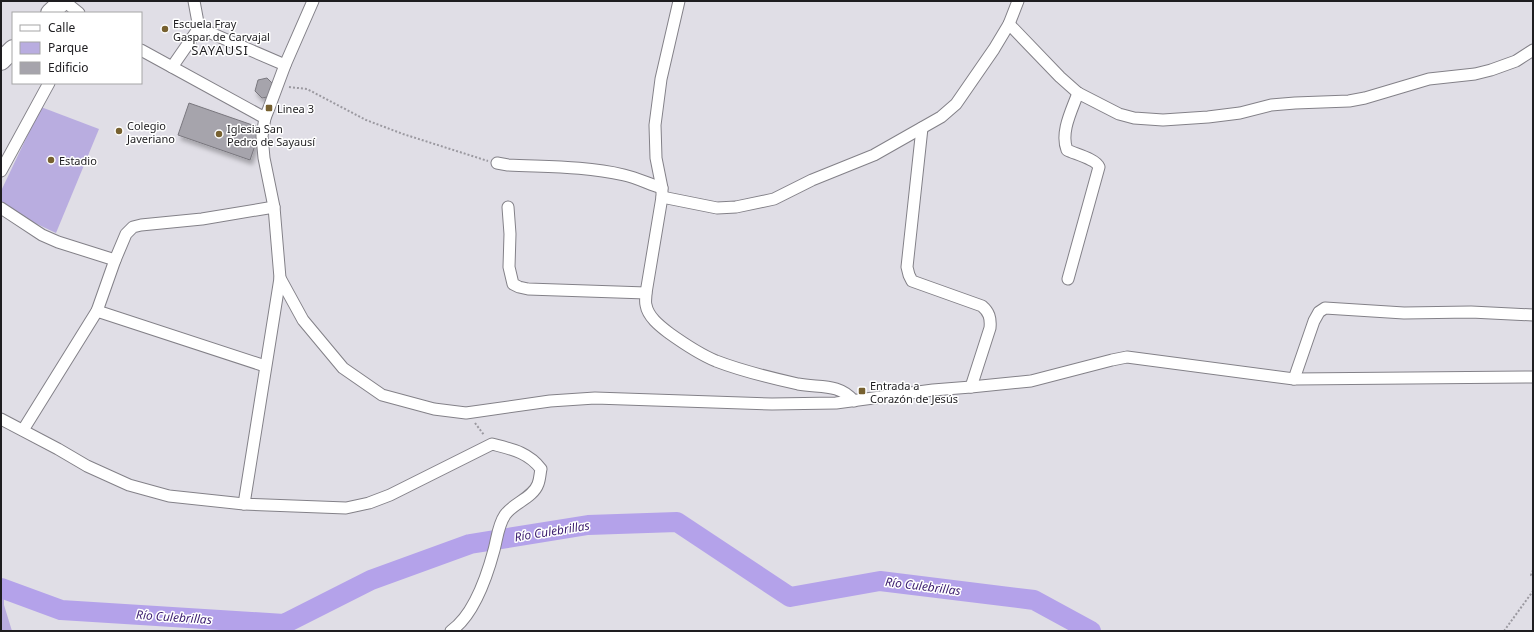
<svg xmlns="http://www.w3.org/2000/svg" width="1534" height="632" viewBox="0 0 1534 632" font-family="'Noto Sans',sans-serif">
<defs>
<filter id="shadow"><feDropShadow dx="2.5" dy="4.5" stdDeviation="2" flood-color="#0004"/></filter>
</defs>
<rect width="100%" height="100%" fill="#e0dee6"/>
<g fill="#b9ade0">
<path d="M41,107l58,22 -43,104 -55,-26v-16z"/>
<path d="M1,581l3,4v20l8,26h-11z"/>
</g>
<g fill="none" stroke-linecap="round" stroke-linejoin="round">
<path stroke="#b4a2ea" stroke-width="20" d="M1,588l60,22 223,14 87,-44 99,-36 118,-19 89,-3 113,75 90,-16 154,19 57,31"/>
</g>
<g fill="#a6a4ac" stroke="#79777e" filter="url(#shadow)">
<path d="M267,78l7,7 -2,11 -10,2 -7,-7 3,-11z"/>
<path d="M189,103l72,25 -11,32 -72,-25z"/>
</g>
<g fill="none" stroke-linecap="round" stroke-linejoin="round">
<g stroke="#838188" stroke-width="13">
<g id="street">
<path d="M64,1l15,12"/>
<path d="M313,1l-28,64 -16,43 -4,10 -3,18 2,22 10,49 6,71 23,42 40,48 39,27 52,14 32,4 84,-12 45,-3 177,6 64,-1 97,-13 38,-3 60,-6 81,-21 15,-3 167,22 239,-2"/>
<path d="M679,1l-18,78 -6,46 1,33 6,30v9l-16,96c0,4 -1,9 0,12 2,12 14,21 23,28 14,10 30,21 47,28 26,10 55,17 82,23 22,4 41,-1 56,17"/>
<path d="M1009,24l51,53 18,16 41,21 15,4 29,2 45,-3 32,-4 31,-8 24,-2 54,-2 16,-3 64,-19 46,-5 16,-4 25,-9 17,-11"/>
<path d="M199,28l86,37"/>
<path d="M141,50l124,68"/>
<path d="M172,67l27,-39 -5,-27"/>
<path d="M922,128l-15,139 2,8 3,6 70,25c7,6 9,12 8,22l-19,59"/>
<path d="M497,163l11,2c39,2 77,1 116,10 13,3 25,9 38,13"/>
<path d="M1,171l48,-88"/>
<path d="M662,197l55,11 19,-1 38,-8 38,-19 62,-25 67,-38 15,-13 38,-55 15,-25 9,-23"/>
<path d="M508,207l2,27 -1,33 4,17 6,3 9,2 118,4"/>
<path d="M1,208l41,27 16,7 57,18"/>
<path d="M280,278l-36,226 102,4 23,-5 21,-8 102,-51c19,5 36,8 49,25 -1,4 -1,10 -3,15 -5,14 -25,19 -33,31 -7,10 -8,24 -11,35 -7,26 -20,65 -43,81"/>
<path d="M1068,279l31,-112c-3,-8 -24,-13 -32,-17 -7,-18 5,-40 11,-57"/>
<path d="M97,311l168,55"/>
<path d="M1294,379l20,-58 5,-9 6,-4 79,5 67,-1 62,3"/>
<path d="M1,419l57,30 29,17 42,19 40,11 75,8"/>
<path d="M23,430l74,-119 18,-51 11,-26 7,-7 8,-2 61,-6 72,-12"/>
</g>
</g>
<g stroke="#838188" stroke-width="20">
<g id="primary">
<path d="M50,13l13,-12"/>
<path d="M1,61l12,-12"/>
</g>
</g>
<g stroke="#9b99a0" stroke-width="2" stroke-dasharray="2 2" stroke-linecap="butt">
<path d="M289,87l18,2 59,31 37,14 85,27"/>
<path d="M475,423l9,12"/>
<path d="M1533,570l-2,5 2,1"/>
<path d="M1504,631l29,-40"/>
</g>
<use href="#street" stroke="#fff" stroke-width="11"/>
<use href="#primary" stroke="#fff" stroke-width="18"/>
</g>
<g fill="#776130" stroke="#fff" stroke-width="1.5">
<circle cx="165" cy="29" r="4"/>
<rect x="265" y="104" width="8" height="8" rx="2"/>
<circle cx="119" cy="131" r="4"/>
<circle cx="219" cy="134" r="4"/>
<circle cx="51" cy="160" r="4"/>
<rect x="858" y="387" width="8" height="8" rx="2"/>
</g>
<g text-anchor="middle" dominant-baseline="central" stroke-width="3" stroke-linejoin="round" paint-order="stroke">
<g font-size="11" fill="#1e1d20" stroke="#fff" text-anchor="start">
<text x="173" y="23">Escuela Fray<tspan x="173" dy="13">Gaspar de Carvajal</tspan></text>
<text x="277" y="108">Linea 3</text>
<text x="127" y="125">Colegio<tspan x="127" dy="13">Javeriano</tspan></text>
<text x="227" y="128">Iglesia San<tspan x="227" dy="13">Pedro de Sayausí</tspan></text>
<text x="59" y="160">Estadio</text>
<text x="870" y="385">Entrada a<tspan x="870" dy="13">Corazón de Jesús</tspan></text>
</g>
<g font-size="12" font-style="italic" fill="#3b1c6e" stroke="#fff">
<text transform="translate(552 531) rotate(-9)">Río Culebrillas</text>
<text transform="translate(923 586) rotate(7)">Río Culebrillas</text>
<text transform="translate(174 617) rotate(4)">Río Culebrillas</text>
</g>
<g font-size="13" letter-spacing="1" fill="#1e1d20" stroke="#fff">
<text x="220" y="50">SAYAUSI</text>
</g>
</g>
<rect width="1534" height="632" fill="none" stroke="#1e1d20" stroke-width="4"/>
<rect x="12" y="12" width="130" height="72" fill="#ffffff" stroke="#a5a5a6"/>
<rect x="20" y="25" width="20" height="6" fill="#ffffff" stroke="#a5a5a6"/>
<text x="48" y="32" font-size="12" fill="#1e1d20">Calle</text>
<rect x="20" y="42" width="20" height="12" fill="#b9ade0" stroke="#a5a5a6"/>
<text x="48" y="52" font-size="12" fill="#1e1d20">Parque</text>
<rect x="20" y="62" width="20" height="12" fill="#a6a4ac" stroke="#a5a5a6"/>
<text x="48" y="72" font-size="12" fill="#1e1d20">Edificio</text>
</svg>
